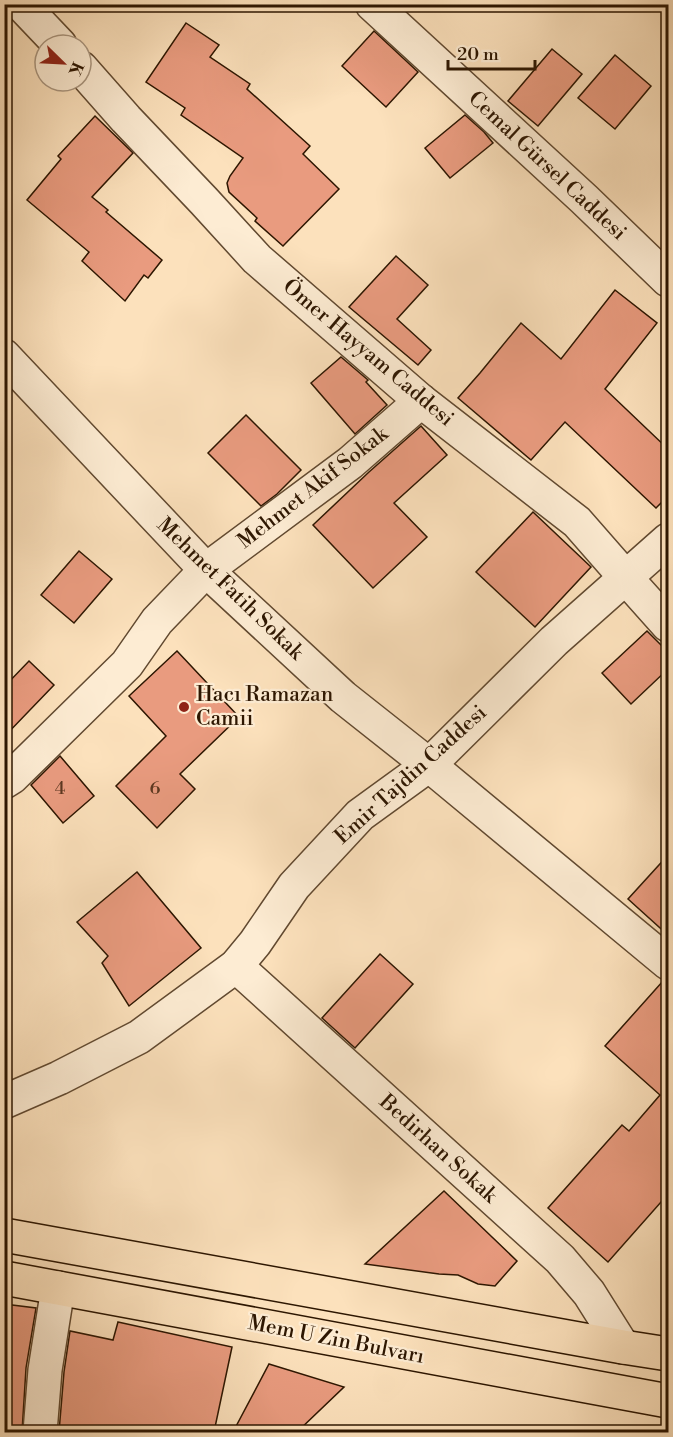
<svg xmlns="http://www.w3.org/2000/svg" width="673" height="1437" viewBox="0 0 673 1437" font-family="'Libre Bodoni',serif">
<rect width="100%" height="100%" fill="#fce1bc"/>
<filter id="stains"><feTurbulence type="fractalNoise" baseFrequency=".00333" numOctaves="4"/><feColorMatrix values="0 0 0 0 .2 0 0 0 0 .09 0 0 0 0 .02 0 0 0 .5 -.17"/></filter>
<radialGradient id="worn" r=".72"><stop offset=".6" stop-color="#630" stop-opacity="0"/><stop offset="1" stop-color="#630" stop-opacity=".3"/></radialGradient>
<g fill="#e99b7f" stroke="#2d1601" stroke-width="1.5">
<path d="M186,23l33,22 -9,12 40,27 -3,5 63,57 -7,8 36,35 -56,57 -28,-25 2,-3 -28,-26 -2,-9 3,-7 13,-18 -62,-43 4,-7 -39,-26z"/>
<path d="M374,31l44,41 -32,35 -44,-41z"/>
<path d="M552,49l30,25 -44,52 -30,-25z"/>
<path d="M615,55l36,31 -36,43 -37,-31z"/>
<path d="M465,115l19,17 9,11 -43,35 -25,-30z"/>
<path d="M95,116l38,37 -41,44 16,13 -2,2 56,48 -14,18 -4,-3 -19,26 -43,-40 7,-9 -62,-52 34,-41 -3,-3z"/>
<path d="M396,256l32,29 -31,34 34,31 -13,15 -69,-58z"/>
<path d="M615,290l42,33 -52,66 64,61v45l-13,13 -91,-86 -34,38 -73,-62 22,-25 41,-50 40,36z"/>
<path d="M341,357l27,23 -2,2 21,23 -32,29 -44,-51z"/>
<path d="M246,415l55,55 -24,24 -16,12 -53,-53z"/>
<path d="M421,426l26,29 -53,48 33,34 -54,51 -60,-63 56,-53z"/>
<path d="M533,512l58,55 -56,60 -59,-55z"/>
<path d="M79,551l33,28 -38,44 -33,-28z"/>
<path d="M647,631l22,22v15l-38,36 -29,-31z"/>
<path d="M177,651l62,66 -59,57 15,15 -38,39 -41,-42 50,-50 -37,-40z"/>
<path d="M29,661l25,24 -50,52v-50z"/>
<path d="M60,756l34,40 -31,27 -32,-38z"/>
<path d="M669,854v82l-41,-37z"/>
<path d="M137,872l64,76 -72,58 -27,-43 6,-7 -31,-34z"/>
<path d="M380,954l33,30 -58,64 -33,-30z"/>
<path d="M663,981h6v212l-61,69 -60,-54 74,-83 7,6 31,-36 -55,-49z"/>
<path d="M444,1191l73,70 -22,25 -17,-2 -20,-9 -19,-1 -74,-10z"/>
<path d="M4,1304l32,4 -10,60 -4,64h-18z"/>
<path d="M118,1322l114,25 -18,85h-155l5,-60 6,-41 43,9z"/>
<path d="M269,1364l75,23 -47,45h-64z"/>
</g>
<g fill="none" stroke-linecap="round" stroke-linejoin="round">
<g stroke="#614930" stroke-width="36">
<g id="minor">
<path d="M21,4l39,41"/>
<path d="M372,4l212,195 84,81"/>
<path d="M81,68l45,51 78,82 53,58 164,142 156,121 49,56 42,47"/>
<path d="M4,356l202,214 137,127 86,68 239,198"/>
<path d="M4,782l8,-5 115,-113 30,-43 49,-51 144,-107 71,-62"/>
<path d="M236,966l324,293 29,34 34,54"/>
<path d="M4,1102l55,-24 80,-41 97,-71 19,-23 39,-57 66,-71 69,-50 125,-124 114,-101"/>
<path d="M40,1432l5,-62 13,-82"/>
</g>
</g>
<g stroke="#2d1601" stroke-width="36">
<g id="major">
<path d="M4,1235l619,112 45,7"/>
<path d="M4,1278l664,123"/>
</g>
</g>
<use href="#minor" stroke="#fdecd3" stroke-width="33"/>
<use href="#major" stroke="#fce1bc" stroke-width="33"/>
</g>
<circle fill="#8f2418" stroke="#fdecd3" stroke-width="2" cx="184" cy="707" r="6"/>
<g text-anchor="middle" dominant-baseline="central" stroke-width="4.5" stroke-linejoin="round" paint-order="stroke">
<g font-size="18" fill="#5c3720">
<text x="60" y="788">4</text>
<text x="155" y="788">6</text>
</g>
<g font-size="21" fill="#2d1601" stroke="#fdecd3">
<text transform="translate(547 166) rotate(43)">Cemal Gürsel Caddesi</text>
<text transform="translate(368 353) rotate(40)">Ömer Hayyam Caddesi</text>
<text transform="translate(313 488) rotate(-38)">Mehmet Akif Sokak</text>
<text transform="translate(230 589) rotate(44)">Mehmet Fatih Sokak</text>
<text transform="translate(411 775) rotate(-42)">Emir Tajdin Caddesi</text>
<text transform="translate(438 1149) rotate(42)">Bedirhan Sokak</text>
<text transform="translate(336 1340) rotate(11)">Mem U Zin Bulvarı</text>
</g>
<g font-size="21" fill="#2d1601" stroke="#fdecd3" text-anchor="start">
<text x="196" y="695">Hacı Ramazan<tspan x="196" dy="24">Camii</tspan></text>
</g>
</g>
<rect width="673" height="1437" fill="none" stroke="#fce1bc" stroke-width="24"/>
<rect x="6" y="6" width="661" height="1425" fill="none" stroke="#2d1601" stroke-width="3"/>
<rect x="12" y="12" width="649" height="1413" fill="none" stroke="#2d1601" stroke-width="1.5"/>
<g transform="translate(63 63) rotate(114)"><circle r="28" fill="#fdecd3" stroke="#aa967f" stroke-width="1.5"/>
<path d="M0-4.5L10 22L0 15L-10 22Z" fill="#8f2418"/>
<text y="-9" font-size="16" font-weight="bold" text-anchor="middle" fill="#2d1601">K</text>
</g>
<path d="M448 60v9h87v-9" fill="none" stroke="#2d1601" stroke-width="3"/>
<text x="457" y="60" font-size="18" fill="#2d1601" stroke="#fdecd3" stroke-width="4.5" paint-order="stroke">20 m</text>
<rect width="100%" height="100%" filter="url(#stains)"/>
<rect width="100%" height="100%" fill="url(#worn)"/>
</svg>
